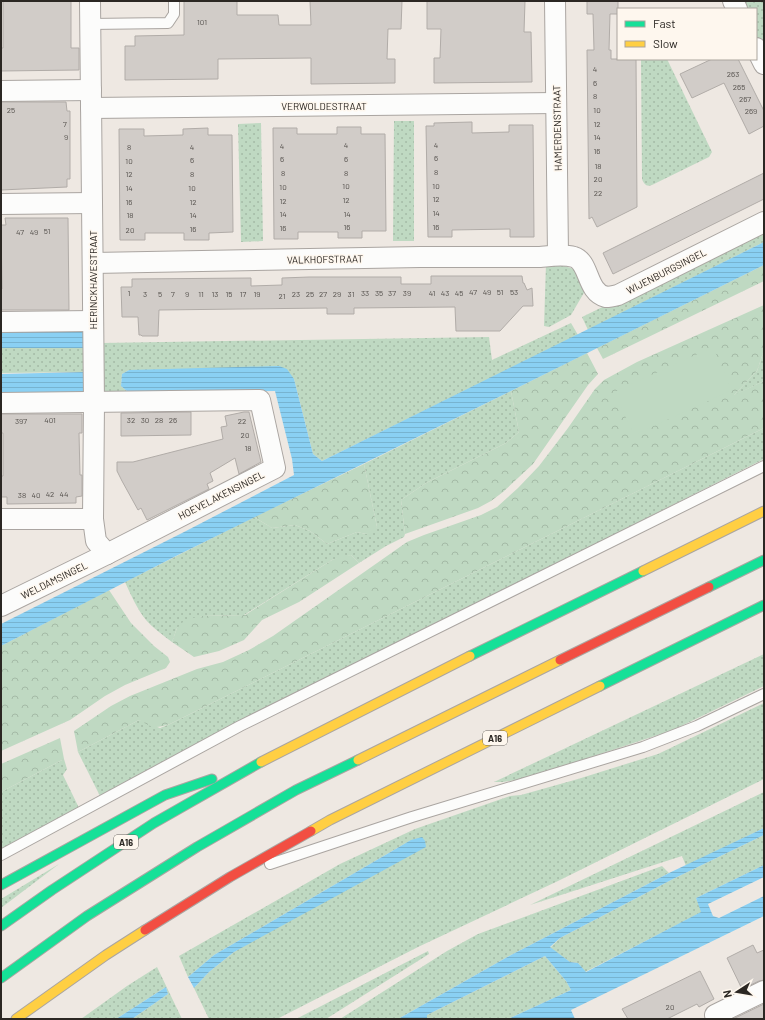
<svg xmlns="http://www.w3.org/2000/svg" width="765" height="1020" viewBox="0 0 765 1020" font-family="Barlow,sans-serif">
<defs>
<pattern id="grass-dots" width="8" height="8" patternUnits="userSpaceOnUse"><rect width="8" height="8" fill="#bfd9c2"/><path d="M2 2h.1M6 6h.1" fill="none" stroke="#a4baa6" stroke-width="1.8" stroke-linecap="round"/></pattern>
<pattern id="forest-crowns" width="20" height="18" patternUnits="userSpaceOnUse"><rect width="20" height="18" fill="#bfd9c2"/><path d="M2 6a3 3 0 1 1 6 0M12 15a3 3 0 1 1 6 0" fill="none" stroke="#a4baa6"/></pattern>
<pattern id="water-rules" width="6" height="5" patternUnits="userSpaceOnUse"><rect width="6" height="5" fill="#8ad0f3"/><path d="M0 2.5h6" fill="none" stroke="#77b3d0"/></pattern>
</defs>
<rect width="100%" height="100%" fill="#eee8e2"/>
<g fill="url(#grass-dots)">
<path d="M739,1h25v51l-8,-16v-27h-13z"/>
<path d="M641,59h26l45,93 -3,5 -57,28c-6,2 -8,-1 -10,-6z"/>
<path d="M394,121h20v120h-21z"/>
<path d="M261,123l2,118 -22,1 -3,-118z"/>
<path d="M764,228v14l-176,88 -6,-13z"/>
<path d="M546,264l15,1 13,4 11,22 -14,24 -22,12 -5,-1z"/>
<path d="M571,323l7,12 -256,126 -9,-7 -19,-75 -165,-9 -7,4 -1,12 7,6h-27v-49l388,-6 3,23z"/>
<path d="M1,348h84v24l-84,1z"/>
<path d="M764,350v31l-31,15 24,-25z"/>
<path d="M511,391l8,41 -13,11 -80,40 -25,17 4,34 -1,3 -18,9 -27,17 -8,-8 -19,5 -88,55 -42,1 -25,12 -5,14c-9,-7 -18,-13 -26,-22 -9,-11 -15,-25 -21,-38l129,-65 18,11 23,-3 15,6 17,13 30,-12 9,2 11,-7 -13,-63z"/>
<path d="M764,428v31l-378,190 -285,149 -23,-46 61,-32 21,8 10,-4z"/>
<path d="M764,654v32l-91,44 -146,48 -24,4h-9z"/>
<path d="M764,703v76l-206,102 -140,66 -141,72h-68l-15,-31 15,-16 25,-20 177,-112 -197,115 -26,22 -9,-21 161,-92 75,-35 95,-33 11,-1 57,-16 80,-25z"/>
<path d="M64,759l3,10 -4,6 17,35 -79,42v-60z"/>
<path d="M764,792v36l-78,38 -4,-10 -152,49z"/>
<path d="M764,835v30l-68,33 6,14 -117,60 -7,-9 -8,-1 -20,-14 10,-10 113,-59z"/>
<path d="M59,864l-58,44v-9z"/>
<path d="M662,866l7,7 -158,82 -113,64h-58l107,-68 31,-17z"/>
<path d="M428,951l1,3 -103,65h-30z"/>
<path d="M545,956l21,25 5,9 -63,29h-81v-4z"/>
<path d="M157,967l25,52h-50l36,-25 -2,-7 -50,32h-35l46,-33z"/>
</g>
<g fill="url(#forest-crowns)">
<path d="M764,265v16l-161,78 -6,-11z"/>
<path d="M764,305v45l-7,21 -23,24 30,-14v47l-594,296c-15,5 -18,4 -31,-4l-61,32 -4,-21 37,-25 19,-10 67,-27 26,-7 26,-12 24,-14 134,-94 17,-7 57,-20 16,-8 21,-19 21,-22 29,-38 27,-39 9,-9 33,-18z"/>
<path d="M587,353l11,21 -10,11 -55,79 -30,28 -12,9 -13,7 -73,26 -4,-34 25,-17 80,-40 13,-11 -8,-41z"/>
<path d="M364,464l13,63 -3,5 -8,2 -9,-2 -30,12 -17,-13 -15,-6 -23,3 -18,-11z"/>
<path d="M351,555l8,8 -60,39 -37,18 -18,20 -25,11 -25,6 -22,-15 5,-14 8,-8 17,-4 43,-1 87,-55 11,-4z"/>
<path d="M109,590l22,33 23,23 14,11 2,5 -4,6 -41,17 -20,11 -35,24 -69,31v-105z"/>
<path d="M60,738l4,21 -63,33v-28z"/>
</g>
<path fill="#bfd9c2" d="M713,347l19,43 -98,45 -20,-43z"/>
<g fill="url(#water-rules)">
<path d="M764,242v23l-253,126 -333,164 -177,91v-22l185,-93 108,-56 -2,-16 -17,-68 -147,1 -7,-6 1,-12 7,-4 150,-4 8,3 7,10 19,75 9,7z"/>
<path d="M1,329h83l1,19h-84z"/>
<path d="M85,372v24l-84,1v-23z"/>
<path d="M764,828v7l-91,44 -113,59 -10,9 20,15 8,1 8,9 115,-60 -5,-14 68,-33v12l-56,27 5,12 6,2 45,-22v20l-193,94 4,9h-67l63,-29 -5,-9 -21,-25 -118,59v4h-29l113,-64 158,-82z"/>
<path d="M422,837l3,4 1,6 -192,105 -25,20 -15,16 -6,-11 26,-22 197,-115z"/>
<path d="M166,987l2,7 -36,25h-16z"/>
</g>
<g fill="#d1ccc8" stroke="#b1aca8">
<path d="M3,1h68v47h8v22l-78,1v-23h2z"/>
<path d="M184,1h53v14h41l1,10h32l-1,-24h92l-1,28h-13l-1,30h8v24l-84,1v-26l-93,1v20l-93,1v-34h10v-10l49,-1z"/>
<path d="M427,1h98l-1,31h7l1,50 -98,1v-25h6l1,-29h-14z"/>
<path d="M587,1h31v13h-8l-1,36h2v9h25l1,148 -40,20 -5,-10 -3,2 -2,-169h7l-1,-36h-6z"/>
<path d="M712,59h26l26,52v15l-15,8 -25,-51 -32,15 -12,-24z"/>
<path d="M1,102h65l1,9h3v68h-3v8l-66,3z"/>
<path d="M472,122v11l37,-1v-7h24l1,112h-24v-8l-58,1v7h-24l-2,-111h8v-3z"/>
<path d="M337,127h24v7h24l1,97h-24v7h-24v-6h-40v7h-24l-1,-111h24v6h40z"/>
<path d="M208,128v7h24l1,97 -24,1v7h-25v-7h-39v7h-25l-1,-111h25v7l39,-1v-6z"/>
<path d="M764,173v26l-151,75 -10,-21z"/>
<path d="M5,218h63l1,92h-68v-21h1l-1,-64h5z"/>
<path d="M431,276h91l1,7h1l3,7 5,-2 1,18h-10l-23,25h-44l-1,-24 -101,1v6h-27v-6l-168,2 -1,26h-16l-1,-1h-2l-1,-18h-16l-1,-30h11v-8l119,-1v8l31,-1v-7l27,-1h92v7h30z"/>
<path d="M191,412v23l-70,1v-23z"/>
<path d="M244,412h5l12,50 -22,12 -4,-16 -25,15 3,8 -6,3 2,5 -62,31 -6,-12 -3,2 -16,-29 -5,-10v-9h16l90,-23 -2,-12 6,-1 -2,-10z"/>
<path d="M1,414h81v19h-3l1,42h2v21l-6,1v6l-69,1v-7h-6v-21h2v-43h-2z"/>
<path d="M753,945l4,8 7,-3v30l-5,1 -17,8 -15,-31z"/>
<path d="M700,971l14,28 -15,8 -2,-3 -30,15h-39l-6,-10z"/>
<path d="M764,1004v15h-31z"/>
</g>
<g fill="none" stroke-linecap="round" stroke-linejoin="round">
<g stroke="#aaa5a1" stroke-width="12">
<g id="lane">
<path d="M90,24l78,-1 6,-9v-13"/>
<path d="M1,855l239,-129 524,-260"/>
<path d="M270,864l142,-47 231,-70 54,-21 67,-32"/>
</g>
</g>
<g stroke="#aaa5a1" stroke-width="22">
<g id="street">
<path d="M90,1l4,402 -1,116 3,22 11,13"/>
<path d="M555,1l3,254"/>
<path d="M733,1l4,8"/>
<path d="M756,48l8,16"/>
<path d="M1,91l90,-1"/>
<path d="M91,108l465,-5"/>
<path d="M1,204l91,-1"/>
<path d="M93,263l327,-6h120c11,-1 23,-3 34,0 16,5 12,35 32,40 4,0 8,-1 12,-2l146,-73"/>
<path d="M1,322l92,-1"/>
<path d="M1,403l259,-3 15,68 -168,86 -106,52"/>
<path d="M1,519h92"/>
<path d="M715,1015l49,-24"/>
</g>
</g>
<g stroke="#aaa5a1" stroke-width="11">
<g id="fast">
<path d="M709,587l55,-27"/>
<path d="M470,656l173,-85"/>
<path d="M600,686l164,-81"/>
<path d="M1,885l164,-90 47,-16"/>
<path d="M1,926l51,-36 102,-67 107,-61"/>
<path d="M1,978l86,-62 110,-69 99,-57 62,-30"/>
</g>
</g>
<g stroke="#aaa5a1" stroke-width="11">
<g id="slow">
<path d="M643,571l121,-60"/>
<path d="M358,760l202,-100"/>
<path d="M261,762l209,-106"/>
<path d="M311,831l19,-11 270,-134"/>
<path d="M16,1019l90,-64 39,-25"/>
</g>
</g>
<g stroke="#aaa5a1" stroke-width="11">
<g id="jam">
<path d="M560,660l149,-73"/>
<path d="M145,930l85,-53 81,-46"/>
</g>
</g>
<use href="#lane" stroke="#fcfcfb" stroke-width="10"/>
<use href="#street" stroke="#fcfcfb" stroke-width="20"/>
<use href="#fast" stroke="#16e098" stroke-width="9"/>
<use href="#slow" stroke="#ffcf43" stroke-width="9"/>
<use href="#jam" stroke="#f24e42" stroke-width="9"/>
</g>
<g text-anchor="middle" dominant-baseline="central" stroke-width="3" stroke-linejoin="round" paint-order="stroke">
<g font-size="8" fill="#54504c">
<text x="202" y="22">101</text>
<text x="595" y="69">4</text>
<text x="733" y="74">263</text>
<text x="595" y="83">6</text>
<text x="739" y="87">265</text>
<text x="595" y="96">8</text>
<text x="745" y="99">267</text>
<text x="11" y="110">25</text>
<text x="597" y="110">10</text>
<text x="751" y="111">269</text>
<text x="65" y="124">7</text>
<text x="597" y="124">12</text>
<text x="66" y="137">9</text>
<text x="597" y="137">14</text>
<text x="346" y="145">4</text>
<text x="436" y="145">4</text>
<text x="282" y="146">4</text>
<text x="129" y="147">8</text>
<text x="192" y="147">4</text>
<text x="597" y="151">16</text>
<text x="436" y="158">6</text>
<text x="282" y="159">6</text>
<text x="346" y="159">6</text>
<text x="192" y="160">6</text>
<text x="129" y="161">10</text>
<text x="598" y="166">18</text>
<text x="436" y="172">8</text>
<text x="283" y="173">8</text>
<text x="346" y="173">8</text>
<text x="129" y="174">12</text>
<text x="192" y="174">8</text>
<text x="598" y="179">20</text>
<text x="346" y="186">10</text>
<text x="436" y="186">10</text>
<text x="283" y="187">10</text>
<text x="129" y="188">14</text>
<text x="192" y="188">10</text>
<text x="598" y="193">22</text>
<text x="436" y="199">12</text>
<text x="346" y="200">12</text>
<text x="283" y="201">12</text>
<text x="129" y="202">16</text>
<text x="193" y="202">12</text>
<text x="436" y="213">14</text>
<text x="283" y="214">14</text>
<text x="347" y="214">14</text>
<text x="130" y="215">18</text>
<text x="193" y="215">14</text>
<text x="347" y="227">16</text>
<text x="436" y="227">16</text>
<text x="283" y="228">16</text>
<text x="193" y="229">16</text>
<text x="130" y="230">20</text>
<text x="47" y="231">51</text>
<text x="20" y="232">47</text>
<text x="34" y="232">49</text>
<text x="473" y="292">47</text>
<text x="487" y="292">49</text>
<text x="500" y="292">51</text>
<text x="514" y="292">53</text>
<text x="129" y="293">1</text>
<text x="365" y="293">33</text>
<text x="379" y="293">35</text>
<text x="392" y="293">37</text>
<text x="407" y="293">39</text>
<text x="432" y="293">41</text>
<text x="445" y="293">43</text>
<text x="459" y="293">45</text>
<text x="145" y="294">3</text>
<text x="160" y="294">5</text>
<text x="173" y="294">7</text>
<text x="187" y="294">9</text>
<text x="201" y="294">11</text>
<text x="215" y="294">13</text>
<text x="229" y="294">15</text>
<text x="243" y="294">17</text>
<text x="257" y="294">19</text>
<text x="296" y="294">23</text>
<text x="310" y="294">25</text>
<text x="323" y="294">27</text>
<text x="337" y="294">29</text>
<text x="351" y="294">31</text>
<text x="282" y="296">21</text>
<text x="50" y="420">401</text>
<text x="131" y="420">32</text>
<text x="145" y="420">30</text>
<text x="159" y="420">28</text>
<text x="173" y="420">26</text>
<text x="21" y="421">397</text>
<text x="242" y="421">22</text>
<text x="245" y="435">20</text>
<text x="248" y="448">18</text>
<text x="50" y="494">42</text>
<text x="64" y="494">44</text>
<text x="22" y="495">38</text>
<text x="36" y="495">40</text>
<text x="670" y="1007">20</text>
</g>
<g fill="#fef7ee" stroke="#6a6560" stroke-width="1">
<rect x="483" y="731" width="24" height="14" rx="3"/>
<rect x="114" y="835" width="24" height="14" rx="3"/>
</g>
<g font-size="9" font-weight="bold" fill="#2b2723">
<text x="495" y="738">A16</text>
<text x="126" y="842">A16</text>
</g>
<g font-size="10" fill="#2b2723" stroke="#fef7ee">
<text x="324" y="106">VERWOLDESTRAAT</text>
<text transform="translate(557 128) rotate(-91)">HAMERDENSTRAAT</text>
<text transform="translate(325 259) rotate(-1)">VALKHOFSTRAAT</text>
<text transform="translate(666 271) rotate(-27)">WIJENBURGSINGEL</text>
<text transform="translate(93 280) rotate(-90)">HERINCKHAVESTRAAT</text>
<text transform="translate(221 495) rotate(-27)">HOEVELAKENSINGEL</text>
<text transform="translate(54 580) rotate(-26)">WELDAMSINGEL</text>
</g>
</g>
<rect width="765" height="1020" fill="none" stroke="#2b2723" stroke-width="4"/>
<rect x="617" y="8" width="140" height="52" fill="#fef7ee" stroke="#aaa49d"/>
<rect x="625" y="21" width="20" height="6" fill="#16e098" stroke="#aaa49d"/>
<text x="653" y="28" font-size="12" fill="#2b2723">Fast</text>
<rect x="625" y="41" width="20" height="6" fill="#ffcf43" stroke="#aaa49d"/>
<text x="653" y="48" font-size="12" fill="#2b2723">Slow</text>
<g transform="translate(737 992) rotate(258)" stroke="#fef7ee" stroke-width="3" paint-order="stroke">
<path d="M0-3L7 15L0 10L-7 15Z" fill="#2b2723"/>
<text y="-6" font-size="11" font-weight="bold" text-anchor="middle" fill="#2b2723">N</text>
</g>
</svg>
